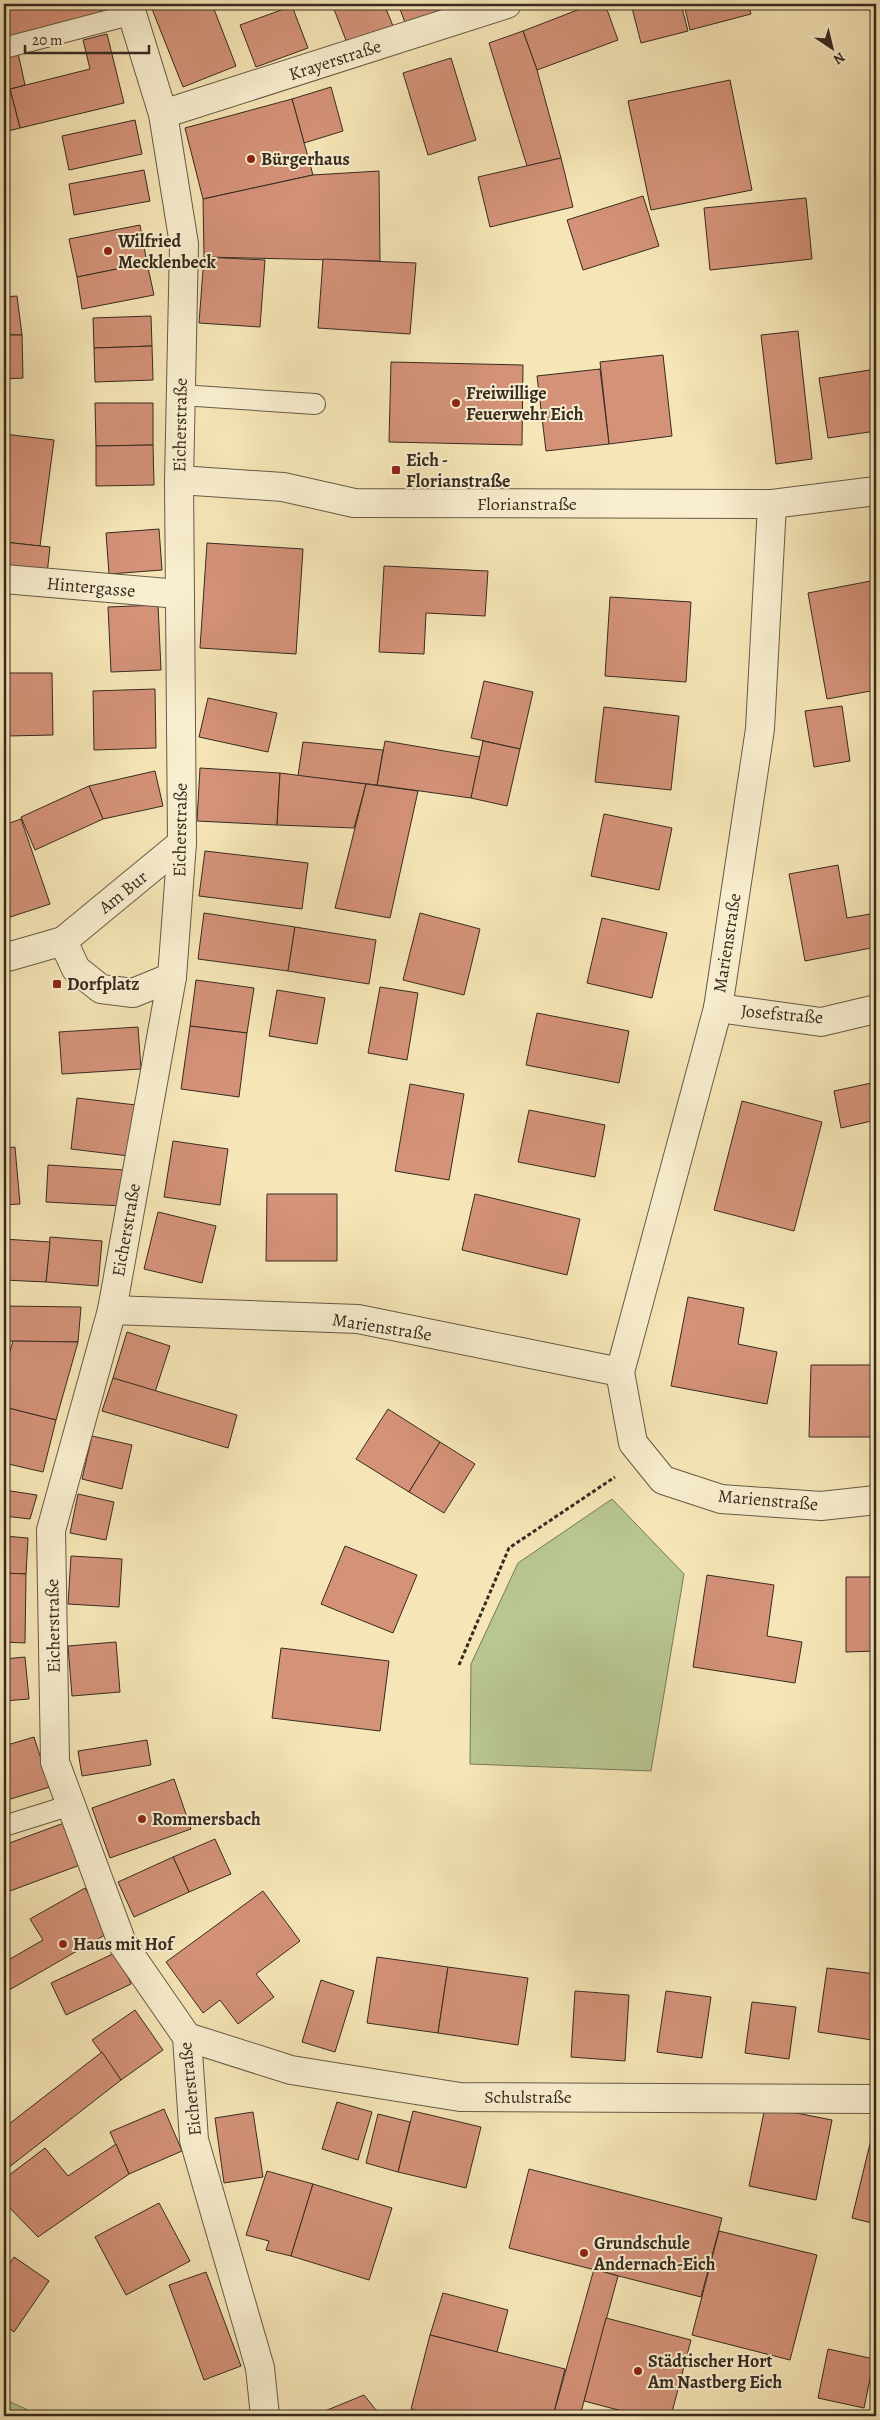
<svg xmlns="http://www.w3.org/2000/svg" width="880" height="2420" viewBox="0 0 880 2420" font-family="Alegreya,serif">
<rect width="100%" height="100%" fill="#f6e6b7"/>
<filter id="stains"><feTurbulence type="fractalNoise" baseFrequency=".004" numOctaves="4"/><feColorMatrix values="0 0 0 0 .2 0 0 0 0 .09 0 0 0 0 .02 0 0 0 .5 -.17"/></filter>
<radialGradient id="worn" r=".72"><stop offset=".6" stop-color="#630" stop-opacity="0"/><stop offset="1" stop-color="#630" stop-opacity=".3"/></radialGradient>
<g fill="#b8c692" stroke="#77785a">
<path d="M612,1499l72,75 -33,197 -181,-7 1,-100 47,-101z"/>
<path d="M4,2399l37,17h-37z"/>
</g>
<g fill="#d49279" stroke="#362b21">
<path d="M4,4h96l3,11 -95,25 -4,-18z"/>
<path d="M150,4h62l24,62 -53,21z"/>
<path d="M332,4h52l9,22 -46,17z"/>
<path d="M398,4h63l-55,21z"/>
<path d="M593,4h12l13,36 -81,30 -14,-39z"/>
<path d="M631,4h50l7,27 -47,12z"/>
<path d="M684,4h64l3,10 -61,16z"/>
<path d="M292,6l16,42 -52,19 -16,-42z"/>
<path d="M523,31l14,39 24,88 -34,8 -38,-123z"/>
<path d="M107,34l17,69 -104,25 -10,-39 80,-20 -7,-29z"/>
<path d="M18,53l7,32 -15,4 10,39 -16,4v-76z"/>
<path d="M451,58l25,82 -48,15 -25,-82z"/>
<path d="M730,80l22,110 -101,20 -23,-109z"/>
<path d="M331,87l12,44 -39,12 -12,-44z"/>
<path d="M292,99l21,76 -110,24 -18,-71z"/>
<path d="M135,120l7,34 -73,16 -7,-34z"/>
<path d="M561,158l12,49 -83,20 -12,-50z"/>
<path d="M144,170l6,31 -76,14 -5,-31z"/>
<path d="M379,171l1,90 -176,-4 -1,-58 110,-24z"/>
<path d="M643,196l16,50 -76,24 -16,-50z"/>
<path d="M806,198l6,61 -102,11 -6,-62z"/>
<path d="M140,225l7,38 -70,14 -8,-38z"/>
<path d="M204,257l61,3 -5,67 -61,-4z"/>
<path d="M323,259l93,4 -6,71 -92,-6z"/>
<path d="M147,263l7,32 -72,14 -5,-32z"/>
<path d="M17,296l5,39h-18v-38z"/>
<path d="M151,316l1,30 -58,2 -1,-30z"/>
<path d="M798,331l14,128 -36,5 -15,-129z"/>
<path d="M4,335h18l1,43 -19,1z"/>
<path d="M152,346l1,34 -58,2 -1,-34z"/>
<path d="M663,355l9,81 -63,8 -9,-82z"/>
<path d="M391,362l132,3 -1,80 -133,-3z"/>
<path d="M600,369l9,75 -63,7 -9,-75z"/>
<path d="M876,369v62l-48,7 -9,-60z"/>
<path d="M95,403h58v42l-57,1z"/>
<path d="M4,434l50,6 -14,106 -36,-4z"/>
<path d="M153,445l1,40 -58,1v-40z"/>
<path d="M159,529l3,41 -53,4 -3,-41z"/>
<path d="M4,542l46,5 -3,27 -43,-4z"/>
<path d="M207,543l96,6 -7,105 -96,-6z"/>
<path d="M384,566l104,5 -3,45 -59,-3 -2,41 -45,-2z"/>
<path d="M876,580v110l-49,9 -19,-106z"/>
<path d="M610,597l81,5 -5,80 -81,-6z"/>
<path d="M158,605l3,65 -50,2 -3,-65z"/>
<path d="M6,673h46l1,62 -46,1z"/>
<path d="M484,681l49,11 -13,57 -49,-11z"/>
<path d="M155,689l1,59 -62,2 -1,-59z"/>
<path d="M208,698l69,15 -9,39 -69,-15z"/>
<path d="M842,706l8,55 -36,6 -9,-56z"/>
<path d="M604,707l75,9 -8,74 -76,-8z"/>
<path d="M385,741l95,16 -9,41 -94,-13z"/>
<path d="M483,741l37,8 -13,57 -36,-8z"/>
<path d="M303,742l80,8 -6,35 -79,-9z"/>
<path d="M200,768l80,5 -3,52 -80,-4z"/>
<path d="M155,771l8,35 -60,13 -14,-33z"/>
<path d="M280,773l86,11 -12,44 -77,-3z"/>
<path d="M366,784l52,7 -28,127 -55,-10z"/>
<path d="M89,786l14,33 -68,31 -14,-33z"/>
<path d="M604,814l68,14 -13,62 -68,-14z"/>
<path d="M21,819l29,85 -46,15v-94z"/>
<path d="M205,851l103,12 -6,46 -103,-13z"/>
<path d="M838,865l9,53 29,-5v34l-71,14 -16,-87z"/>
<path d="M204,913l91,14 -7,44 -90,-12z"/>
<path d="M420,913l60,16 -16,66 -61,-15z"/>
<path d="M602,918l65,15 -15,65 -65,-15z"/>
<path d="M295,927l81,13 -7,44 -81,-13z"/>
<path d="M196,980l58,8 -7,45 -57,-7z"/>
<path d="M380,987l38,6 -11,67 -39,-7z"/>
<path d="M277,990l48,8 -8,46 -48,-8z"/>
<path d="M537,1013l92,18 -10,52 -93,-18z"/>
<path d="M190,1026l57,7 -8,64 -58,-8z"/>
<path d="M138,1027l3,42 -79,5 -3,-42z"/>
<path d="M876,1082v38l-35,8 -7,-37z"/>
<path d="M410,1084l54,10 -15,86 -54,-9z"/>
<path d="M77,1098l59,7 -7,51 -58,-7z"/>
<path d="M742,1101l80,21 -28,109 -80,-21z"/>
<path d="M529,1110l76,15 -10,52 -77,-15z"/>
<path d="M173,1141l55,8 -8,56 -56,-8z"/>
<path d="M15,1147l5,57 -16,1v-57z"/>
<path d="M48,1165l77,5 -3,36 -76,-4z"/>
<path d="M267,1194h70v67h-71z"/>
<path d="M475,1194l105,25 -13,56 -105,-25z"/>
<path d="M158,1212l58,14 -14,57 -58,-14z"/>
<path d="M50,1237l52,4 -4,45 -52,-4z"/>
<path d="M4,1239l46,3 -4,40 -42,-2z"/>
<path d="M688,1297l56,11 -6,36 39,8 -10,52 -96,-18z"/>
<path d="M4,1306l77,1 -3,35 -74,-1z"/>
<path d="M127,1332l43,14 -15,46 -42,-14z"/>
<path d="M13,1341l65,1 -22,78 -52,-13v-36z"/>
<path d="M811,1365h65v72h-67z"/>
<path d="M113,1378l124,37 -9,33 -126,-37z"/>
<path d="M4,1407l52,13 -13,52 -39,-9z"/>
<path d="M388,1409l52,33 -31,50 -53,-33z"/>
<path d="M92,1436l40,9 -10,44 -40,-10z"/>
<path d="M440,1442l35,22 -31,49 -35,-21z"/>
<path d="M4,1490l33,5 -7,24 -26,-3z"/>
<path d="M78,1494l36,8 -8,38 -36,-7z"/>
<path d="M4,1536l24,2 -2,36 -22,-1z"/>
<path d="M345,1546l72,29 -24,58 -72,-29z"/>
<path d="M71,1556l51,3 -3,48 -51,-3z"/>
<path d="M4,1573l22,1 -1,69 -21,-1z"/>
<path d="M707,1575l67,10 -7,51 35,6 -7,41 -102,-16z"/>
<path d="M846,1577h30v74l-30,1z"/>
<path d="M116,1642l4,50 -48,4 -4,-50z"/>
<path d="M281,1648l108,13 -9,70 -108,-13z"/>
<path d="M25,1657l4,42 -25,2v-42z"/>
<path d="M34,1737l16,50 -46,14v-55z"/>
<path d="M147,1740l4,25 -69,11 -4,-25z"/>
<path d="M174,1779l17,50 -81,29 -18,-50z"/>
<path d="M64,1823l16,42 -70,26 -6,-19v-27z"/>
<path d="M215,1839l16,35 -42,18 -16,-35z"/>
<path d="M173,1857l16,35 -55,25 -16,-35z"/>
<path d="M85,1888l25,44 -106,61v-45l6,11 33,-19 -13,-21z"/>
<path d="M263,1891l37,50 -44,33 18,23 -36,27 -18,-24 -17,13 -37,-51z"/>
<path d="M117,1952l14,32 -65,31 -15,-32z"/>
<path d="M377,1957l71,10 -10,66 -71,-10z"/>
<path d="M448,1967l80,11 -10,67 -80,-12z"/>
<path d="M827,1968l49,6v38l-4,28 -54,-8z"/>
<path d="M321,1980l33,11 -19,61 -33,-10z"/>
<path d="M575,1991l54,4 -4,66 -54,-4z"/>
<path d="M666,1991l45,6 -9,61 -45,-6z"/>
<path d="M752,2002l44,5 -7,52 -44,-6z"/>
<path d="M135,2010l28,40 -42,30 -29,-40z"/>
<path d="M102,2052l19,28 -117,91v-53l5,6z"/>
<path d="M337,2102l35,10 -14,48 -36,-11z"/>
<path d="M765,2107l67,13 -16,80 -67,-14z"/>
<path d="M164,2109l18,42 -53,23 -19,-42z"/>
<path d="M413,2111l68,16 -15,61 -68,-16z"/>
<path d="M253,2112l10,65 -39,6 -9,-65z"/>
<path d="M378,2114l32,8 -12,50 -32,-9z"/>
<path d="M876,2119v105l-24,-6z"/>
<path d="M116,2144l13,30 -91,63 -34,-35v-23l41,-31 23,28z"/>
<path d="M529,2169l193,49 -21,79 -192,-49z"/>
<path d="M267,2171l46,13 -22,72 -25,-6 3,-9 -23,-6z"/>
<path d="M313,2184l79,24 -23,72 -78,-24z"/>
<path d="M159,2203l31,58 -64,34 -31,-58z"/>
<path d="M719,2231l98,24 -27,105 -98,-25z"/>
<path d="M14,2257l35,24 -35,51 -10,-7v-53z"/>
<path d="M594,2269l24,7 -38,140h-27z"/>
<path d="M206,2272l35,94 -37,14 -35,-95z"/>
<path d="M443,2293l65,17 -11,42 -67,-17z"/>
<path d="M606,2318l85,22 -20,76h-30l-57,-15z"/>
<path d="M430,2335l135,34 -12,47h-116l-26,-7z"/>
<path d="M828,2349l46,10 -10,49 -46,-10z"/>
<path d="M364,2395l12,15 17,3v3l-78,-1z"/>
</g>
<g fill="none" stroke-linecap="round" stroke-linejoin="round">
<g stroke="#665a46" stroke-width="22">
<g id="service">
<path d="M4,48l129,-34"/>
<path d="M181,395l134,9"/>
<path d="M4,1826l67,-21"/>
</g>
</g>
<g stroke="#665a46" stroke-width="30">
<g id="minor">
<path d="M163,114l21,130 -5,236 3,363 -10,134 -60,333 -61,220 4,232 67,181 65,94 7,103 66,228 5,48"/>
<path d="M179,480l104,7 71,16 418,1 104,-13"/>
<path d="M772,504l-12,225 -42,279 -98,364 13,71 30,37 58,19 100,7 55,-6"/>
<path d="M4,579l175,15"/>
<path d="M63,941l13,28 25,20 32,4 39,-16"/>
<path d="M4,958l59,-17 119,-98"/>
<path d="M718,1008l103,14 55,-13"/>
<path d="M112,1310l246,9 262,53"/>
<path d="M187,2037l104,33 169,27 416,2"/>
</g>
</g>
<g stroke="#665a46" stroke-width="30">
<path id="tertiary" d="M129,4l34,110 344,-110"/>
</g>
<path stroke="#362b21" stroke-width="3" stroke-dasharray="4 2.5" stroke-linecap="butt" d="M459,1665l50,-117 106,-71"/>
<use href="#service" stroke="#f9efd0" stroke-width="20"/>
<use href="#minor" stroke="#f9efd0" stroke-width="28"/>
<use href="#tertiary" stroke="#f9efd0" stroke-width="28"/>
</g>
<g fill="#8f2418" stroke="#f9efd0" stroke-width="2">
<circle cx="251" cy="159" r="5"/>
<circle cx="108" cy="251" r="5"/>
<circle cx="456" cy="403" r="5"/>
<rect x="391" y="465" width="10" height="10" rx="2.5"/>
<rect x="52" y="979" width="10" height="10" rx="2.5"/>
<circle cx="142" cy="1819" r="5"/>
<circle cx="63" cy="1944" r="5"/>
<circle cx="584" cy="2253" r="5"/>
<circle cx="638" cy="2371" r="5"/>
</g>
<g text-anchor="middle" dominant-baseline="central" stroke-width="4" stroke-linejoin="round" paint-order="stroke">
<g font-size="18" fill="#362b21" stroke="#f9efd0">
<text transform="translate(335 60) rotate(-18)">Krayerstraße</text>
<text transform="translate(180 425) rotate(-89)">Eicherstraße</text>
<text x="527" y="504">Florianstraße</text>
<text transform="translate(91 587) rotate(5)">Hintergasse</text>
<text transform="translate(180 830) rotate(-89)">Eicherstraße</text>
<text transform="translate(123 892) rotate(-39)">Am Bur</text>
<text transform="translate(727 943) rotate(-81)">Marienstraße</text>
<text transform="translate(782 1014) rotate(5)">Josefstraße</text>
<text transform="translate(126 1230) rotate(-80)">Eicherstraße</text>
<text transform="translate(382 1327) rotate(9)">Marienstraße</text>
<text transform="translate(768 1500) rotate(5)">Marienstraße</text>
<text transform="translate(53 1626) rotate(-91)">Eicherstraße</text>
<text transform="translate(190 2089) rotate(-96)">Eicherstraße</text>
<text x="528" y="2097">Schulstraße</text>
</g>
<g font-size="18" font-weight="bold" fill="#362b21" stroke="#f9efd0" text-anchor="start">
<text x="261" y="159">Bürgerhaus</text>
<text x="118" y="241">Wilfried<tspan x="118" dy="21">Mecklenbeck</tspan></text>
<text x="466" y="393">Freiwillige<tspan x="466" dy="21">Feuerwehr Eich</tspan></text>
<text x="406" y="460">Eich -<tspan x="406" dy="21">Florianstraße</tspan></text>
<text x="67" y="984">Dorfplatz</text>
<text x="152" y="1819">Rommersbach</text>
<text x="73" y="1944">Haus mit Hof</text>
<text x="594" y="2243">Grundschule<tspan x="594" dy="21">Andernach-Eich</tspan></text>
<text x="648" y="2361">Städtischer Hort<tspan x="648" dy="21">Am Nastberg Eich</tspan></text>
</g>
</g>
<rect width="880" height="2420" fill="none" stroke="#f6e6b7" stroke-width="20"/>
<rect x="5" y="5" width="870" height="2410" fill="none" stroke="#362b21" stroke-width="2.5"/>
<rect x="10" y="10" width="860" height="2400" fill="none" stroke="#362b21"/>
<g transform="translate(832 48) rotate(145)" stroke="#f9efd0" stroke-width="4" paint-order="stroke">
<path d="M0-4L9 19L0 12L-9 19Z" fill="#362b21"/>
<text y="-8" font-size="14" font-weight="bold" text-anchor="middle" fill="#362b21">N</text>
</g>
<path d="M25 45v8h124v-8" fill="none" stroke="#362b21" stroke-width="2.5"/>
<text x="32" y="45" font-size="15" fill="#362b21" stroke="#f9efd0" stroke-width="4" paint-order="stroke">20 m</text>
<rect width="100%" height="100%" filter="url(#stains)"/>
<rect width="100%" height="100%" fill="url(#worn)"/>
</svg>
